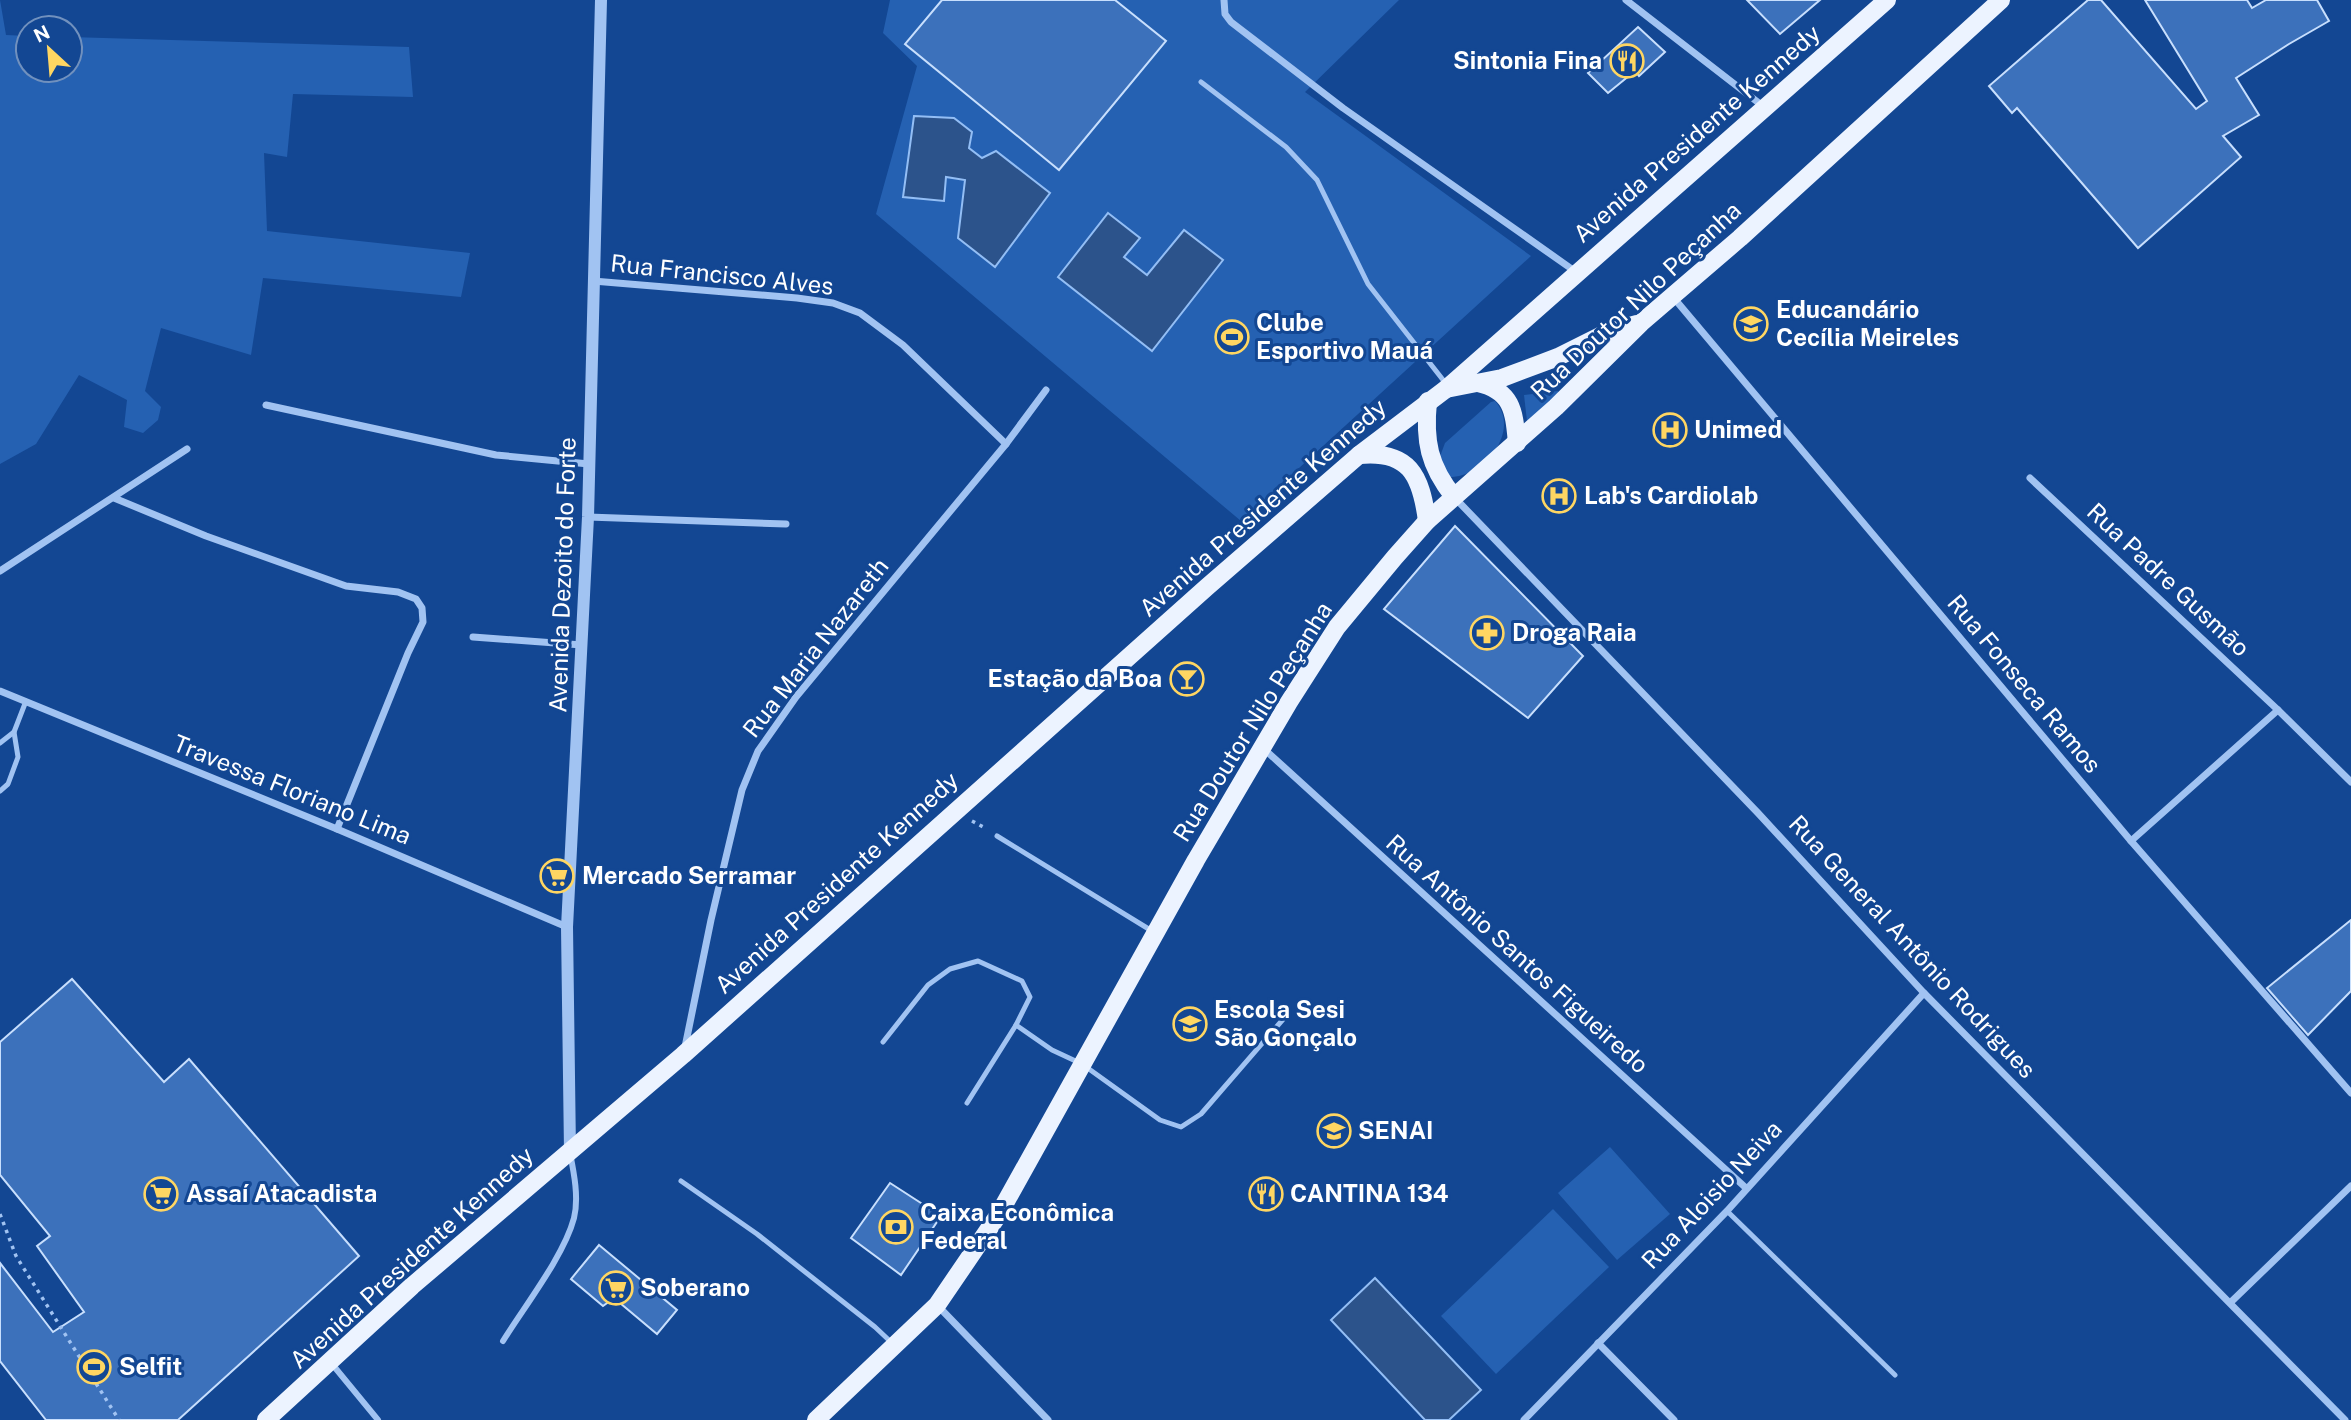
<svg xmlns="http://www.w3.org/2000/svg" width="2351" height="1420" viewBox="0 0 2351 1420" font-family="'Public Sans',sans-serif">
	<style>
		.green { fill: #2561b2 }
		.water { fill: #2c538b; stroke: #93bef5; stroke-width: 2 }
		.building { fill: #3c71bb; stroke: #c8dffd; stroke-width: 2 }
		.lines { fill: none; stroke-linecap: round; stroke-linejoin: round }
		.path { stroke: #a1c3f2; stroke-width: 3.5; stroke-dasharray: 3.5 5; stroke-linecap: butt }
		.service { stroke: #a1c3f2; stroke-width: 5 }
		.pedestrian { stroke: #a1c3f2; stroke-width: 6 }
		.minor { stroke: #a1c3f2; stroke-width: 7 }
		.tertiary { stroke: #a1c3f2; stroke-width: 12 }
		.primary { stroke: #ecf3ff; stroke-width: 18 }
		.labels { text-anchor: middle; stroke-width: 6; stroke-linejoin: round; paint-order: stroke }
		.poi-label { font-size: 24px; font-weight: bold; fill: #fff; stroke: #134793; text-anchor: start }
		.street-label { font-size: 24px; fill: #fff; stroke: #134793 }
	</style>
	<rect width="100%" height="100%" fill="#134793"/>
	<!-- green -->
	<g class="green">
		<path d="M0 0 6 35 28 36V70H70V37L409 47 413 97 293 94 287 157 264 153 267 231 470 253 461 297 263 278 251 355 161 328 145 391 161 407 158 420 143 433 124 427 127 400 79 375 36 444 0 464Z"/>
		<path d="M890 0H1399L1305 92 1531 256 1241 521 876 214 917 66 883 33Z"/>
		<path d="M1558 391V394L1527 421 1524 395Z"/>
		<path d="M1495 401C1522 431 1483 479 1447 477L1439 459 1445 443 1491 402Z"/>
		<path d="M1610 1147 1670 1214 1617 1260 1558 1193Z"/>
		<path d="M1553 1209 1609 1267 1496 1374 1441 1316Z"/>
	</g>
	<!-- water -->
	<g class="water">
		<path d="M914 116 954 118 972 132 969 148 982 158 996 151 1050 193 995 267 958 238 965 180 946 177 944 201 903 197Z"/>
		<path d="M1108 213 1140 238 1124 257 1147 275 1184 230 1223 260 1152 351 1058 277Z"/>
		<path d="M1375 1278 1481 1390 1449 1420H1425L1331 1320Z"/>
	</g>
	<!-- building -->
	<g class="building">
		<path d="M942 0H1115L1166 41 1059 170 905 44Z"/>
		<path d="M1747 0H1820L1780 34Z"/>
		<path d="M2088 0H2101L2196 109 2207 101 2145 0H2247L2252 8 2266 0H2317L2329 21 2289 44 2236 78 2259 115 2223 136 2241 157 2138 248 2017 108 2012 113 1989 86Z"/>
		<path d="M1638 27 1665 52 1639 76 1635 71 1608 93 1588 73Z"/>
		<path d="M1455 526 1583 656 1528 718 1384 609Z"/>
		<path d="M2351 920V991L2308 1035 2267 988Z"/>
		<path d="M72 979 164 1082 189 1059 359 1256 178 1420H46L0 1361V1263L53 1332 84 1312 37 1246 50 1236 0 1175V1042Z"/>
		<path d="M890 1183 941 1216 901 1275 851 1238Z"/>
		<path d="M599 1245 677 1310 657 1334 614 1298 603 1306 571 1279Z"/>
	</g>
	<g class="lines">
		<!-- path -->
		<g class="path">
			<path d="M972 821 987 829"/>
			<path d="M0 1214 16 1256 119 1420"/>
		</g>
		<!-- service -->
		<g class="service">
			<path d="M1201 82 1286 147 1317 180 1368 284 1447 385"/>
			<path d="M0 743 14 732"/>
			<path d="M0 791 8 784 18 757 14 732 26 701"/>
			<path d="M997 836 1152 931"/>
			<path d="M1016 1025 1052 1050 1082 1064 1160 1120 1181 1127 1201 1114 1285 1017"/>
			<path d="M883 1042 928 985 950 969 978 961 1022 981 1030 997 1016 1025 967 1103"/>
			<path d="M681 1181 757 1234 875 1327 892 1343"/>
			<path d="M1727 1211 1895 1375"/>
		</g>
		<!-- pedestrian -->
		<g class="pedestrian">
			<path d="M503 1341C524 1307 564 1256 574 1218 579 1198 574 1173 570 1153"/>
			<path d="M332 1364 378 1420"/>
		</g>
		<!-- minor -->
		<g class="minor">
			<path d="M1224 0 1225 14 1231 22 1343 108 1576 272"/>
			<path d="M1626 0 1764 107"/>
			<path d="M593 281 797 298 833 303 860 313 903 345 1006 444"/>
			<path d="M1673 297 2131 841 2351 1093"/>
			<path d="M266 405 496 455 589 464"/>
			<path d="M2030 478 2278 710 2351 782"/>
			<path d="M1454 497 1758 813 1924 993 2345 1420"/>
			<path d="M114 498 206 536 346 586 398 592 416 599 422 608 423 622 408 653 337 829"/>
			<path d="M588 517 786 524"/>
			<path d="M0 571 187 449"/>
			<path d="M473 637 582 645"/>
			<path d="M0 691 337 829 567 927"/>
			<path d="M1263 748 1746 1188"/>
			<path d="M2131 841 2278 710"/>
			<path d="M685 1047 711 920 742 790 758 751 796 697 1006 444 1046 390"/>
			<path d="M2231 1302 2351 1186"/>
			<path d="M938 1306 1048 1420"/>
			<path d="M1598 1343 1674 1420"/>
			<path d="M1524 1420 1727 1211 1924 993"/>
		</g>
		<!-- tertiary -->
		<path class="tertiary" d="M570 1151 567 927 588 517 601 0"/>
		<!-- primary -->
		<g class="primary">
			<path d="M1478 383C1513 391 1514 412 1517 443"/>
			<path d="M1446 389 1502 378 1558 357 1608 332 1637 324"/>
			<path d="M1428 401C1424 441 1429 466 1454 497"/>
			<path d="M1359 455C1409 450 1421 475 1427 521"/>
			<path d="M266 1420 412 1286 683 1055 1207 587 1359 455 1446 389 1887 0"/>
			<path d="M816 1420 937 1305 999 1214 1196 860 1289 702 1337 627 1395 557 1427 521 1556 407 1641 323 1740 238 2001 0"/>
		</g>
	</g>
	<!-- icons -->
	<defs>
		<symbol id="restaurant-ring" viewBox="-11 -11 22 22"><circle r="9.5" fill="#134793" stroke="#ffd662" stroke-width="1.5"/><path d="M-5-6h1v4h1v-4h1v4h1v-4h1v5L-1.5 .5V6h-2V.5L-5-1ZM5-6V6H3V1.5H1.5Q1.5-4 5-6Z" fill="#ffd662"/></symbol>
		<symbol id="university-ring" viewBox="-11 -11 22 22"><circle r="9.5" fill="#134793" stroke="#ffd662" stroke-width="1.5"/><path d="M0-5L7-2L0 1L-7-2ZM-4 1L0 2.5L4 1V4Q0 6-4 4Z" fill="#ffd662"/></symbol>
		<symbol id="stadium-ring" viewBox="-11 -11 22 22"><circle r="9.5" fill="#134793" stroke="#ffd662" stroke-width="1.5"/><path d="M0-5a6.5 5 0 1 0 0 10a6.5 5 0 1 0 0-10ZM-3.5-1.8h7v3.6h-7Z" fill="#ffd662"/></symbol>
		<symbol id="hospital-ring" viewBox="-11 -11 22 22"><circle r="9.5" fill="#134793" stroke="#ffd662" stroke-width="1.5"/><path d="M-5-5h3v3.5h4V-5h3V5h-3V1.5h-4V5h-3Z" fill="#ffd662"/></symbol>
		<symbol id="pharmacy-ring" viewBox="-11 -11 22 22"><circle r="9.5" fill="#134793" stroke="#ffd662" stroke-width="1.5"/><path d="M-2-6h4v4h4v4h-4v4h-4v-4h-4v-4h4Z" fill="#ffd662"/></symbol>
		<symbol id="bar-ring" viewBox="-11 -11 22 22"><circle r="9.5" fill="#134793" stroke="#ffd662" stroke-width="1.5"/><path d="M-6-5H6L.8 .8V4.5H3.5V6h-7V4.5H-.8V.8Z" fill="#ffd662"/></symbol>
		<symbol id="supermarket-ring" viewBox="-11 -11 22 22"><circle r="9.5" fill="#134793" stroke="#ffd662" stroke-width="1.5"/><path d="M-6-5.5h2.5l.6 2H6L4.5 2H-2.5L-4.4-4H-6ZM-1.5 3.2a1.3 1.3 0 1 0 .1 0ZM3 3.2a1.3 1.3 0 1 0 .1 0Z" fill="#ffd662"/></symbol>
		<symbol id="school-ring" viewBox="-11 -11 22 22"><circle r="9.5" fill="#134793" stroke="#ffd662" stroke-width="1.5"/><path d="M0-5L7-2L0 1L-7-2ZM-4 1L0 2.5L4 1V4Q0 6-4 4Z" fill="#ffd662"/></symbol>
		<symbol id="bank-ring" viewBox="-11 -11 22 22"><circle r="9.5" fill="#134793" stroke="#ffd662" stroke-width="1.5"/><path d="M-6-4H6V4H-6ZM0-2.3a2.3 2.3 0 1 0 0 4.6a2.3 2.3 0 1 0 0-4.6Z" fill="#ffd662"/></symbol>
	</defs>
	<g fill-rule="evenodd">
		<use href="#restaurant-ring" x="1608" y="42" width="38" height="38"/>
		<use href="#university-ring" x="1732" y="305" width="38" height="38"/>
		<use href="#stadium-ring" x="1213" y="318" width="38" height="38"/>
		<use href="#hospital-ring" x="1651" y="411" width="38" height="38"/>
		<use href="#hospital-ring" x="1540" y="477" width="38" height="38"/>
		<use href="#pharmacy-ring" x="1468" y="614" width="38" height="38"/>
		<use href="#bar-ring" x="1168" y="660" width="38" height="38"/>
		<use href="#supermarket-ring" x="538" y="857" width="38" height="38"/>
		<use href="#school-ring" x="1171" y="1005" width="38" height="38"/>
		<use href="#university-ring" x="1315" y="1112" width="38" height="38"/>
		<use href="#supermarket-ring" x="142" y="1175" width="38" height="38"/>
		<use href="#restaurant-ring" x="1247" y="1175" width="38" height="38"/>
		<use href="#bank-ring" x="877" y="1208" width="38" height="38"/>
		<use href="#supermarket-ring" x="597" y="1269" width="38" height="38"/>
		<use href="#stadium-ring" x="75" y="1348" width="38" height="38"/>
	</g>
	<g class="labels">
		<!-- poi labels -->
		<g class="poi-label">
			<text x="1602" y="69" text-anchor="end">Sintonia Fina</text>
			<text x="1776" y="318">Educandário<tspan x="1776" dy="28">Cecília Meireles</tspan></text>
			<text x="1256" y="331">Clube<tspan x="1256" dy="28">Esportivo Mauá</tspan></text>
			<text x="1694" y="438">Unimed</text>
			<text x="1584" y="504">Lab's Cardiolab</text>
			<text x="1512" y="641">Droga Raia</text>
			<text x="1162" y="687" text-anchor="end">Estação da Boa</text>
			<text x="582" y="884">Mercado Serramar</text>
			<text x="1214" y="1018">Escola Sesi<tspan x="1214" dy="28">São Gonçalo</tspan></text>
			<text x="1358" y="1139">SENAI</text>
			<text x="186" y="1202">Assaí Atacadista</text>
			<text x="1290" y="1202">CANTINA 134</text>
			<text x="920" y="1221">Caixa Econômica<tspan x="920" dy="28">Federal</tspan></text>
			<text x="640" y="1296">Soberano</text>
			<text x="119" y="1375">Selfit</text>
		</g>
		<!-- street labels -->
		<g class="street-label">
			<text transform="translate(1697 134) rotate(-41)" y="8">Avenida Presidente Kennedy</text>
			<text transform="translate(722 275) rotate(6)" y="8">Rua Francisco Alves</text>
			<text transform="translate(1636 301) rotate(-43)" y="8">Rua Doutor Nilo Peçanha</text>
			<text transform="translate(1263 508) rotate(-41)" y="8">Avenida Presidente Kennedy</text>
			<text transform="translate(563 575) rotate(-88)" y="8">Avenida Dezoito do Forte</text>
			<text transform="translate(2168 580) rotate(43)" y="8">Rua Padre Gusmão</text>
			<text transform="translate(816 648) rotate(-52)" y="8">Rua Maria Nazareth</text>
			<text transform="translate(2024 684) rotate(50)" y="8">Rua Fonseca Ramos</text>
			<text transform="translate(1253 722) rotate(-58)" y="8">Rua Doutor Nilo Peçanha</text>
			<text transform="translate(292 790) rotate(22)" y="8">Travessa Floriano Lima</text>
			<text transform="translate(837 883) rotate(-42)" y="8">Avenida Presidente Kennedy</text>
			<text transform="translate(1912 947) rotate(47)" y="8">Rua General Antônio Rodrigues</text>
			<text transform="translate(1517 954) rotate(42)" y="8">Rua Antônio Santos Figueiredo</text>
			<text transform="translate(1712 1195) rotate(-47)" y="8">Rua Aloisio Neiva</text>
			<text transform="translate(412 1258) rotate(-42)" y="8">Avenida Presidente Kennedy</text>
		</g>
	</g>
	<!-- north arrow -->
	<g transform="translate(49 49) rotate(334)"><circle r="33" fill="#134793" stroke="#7191be" stroke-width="2"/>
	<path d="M0-5L12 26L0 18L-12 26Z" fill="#ffd662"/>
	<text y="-10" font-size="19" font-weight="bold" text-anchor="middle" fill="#ffffff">N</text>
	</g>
</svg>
